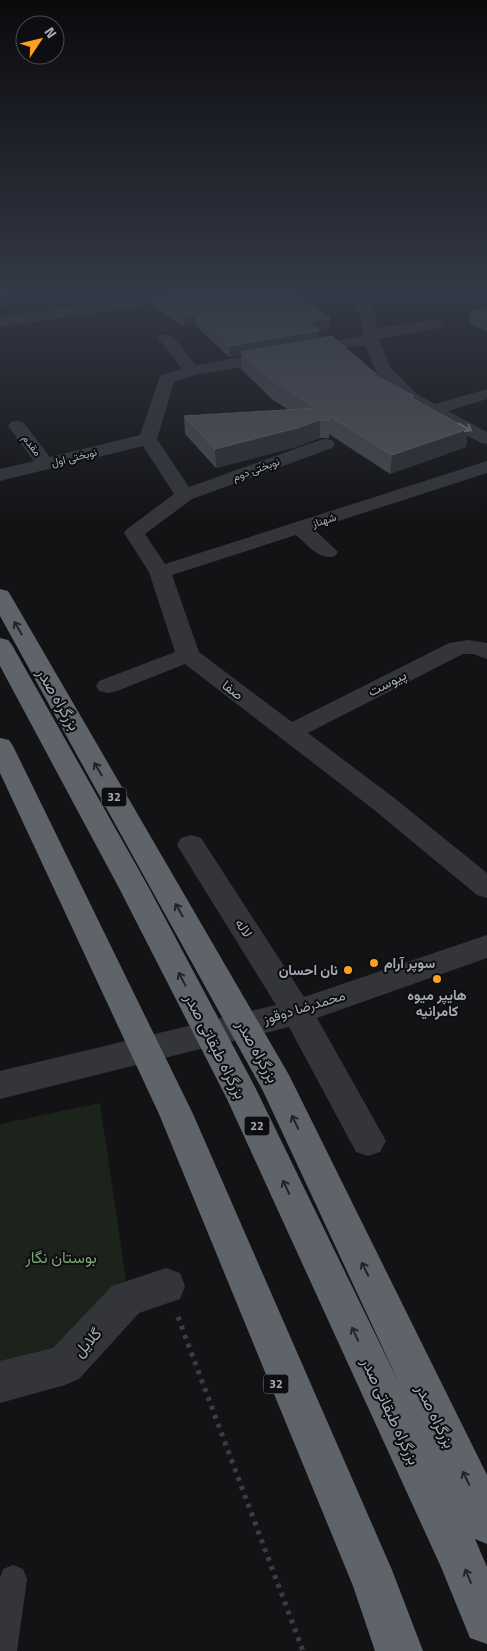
<svg xmlns="http://www.w3.org/2000/svg" width="487" height="1651" viewBox="0 0 487 1651" font-family="'Titillium Web',Vazirmatn,sans-serif">
	<style>
		.green { fill: #1b231b }
		.lines { fill: none; stroke-linecap: round; stroke-linejoin: round }
		.path { stroke: #3a3d41; stroke-width: 5; stroke-dasharray: 4 5.5; stroke-linecap: butt }
		.lane { fill: #34353a; fill-rule: evenodd }
		.street { fill: #34353a; fill-rule: evenodd }
		.highway { fill: #5f646b; fill-rule: evenodd }
		.wall { fill: #46484d }
		.shaded-wall { fill: #2d2f32 }
		.building { fill: #505358; stroke: #5d6167 }
		.oneway { stroke: #72767e }
		.oneway2 { stroke: #222427 }
		.poi-dot { fill: #fd9f23; stroke: #0e0e10; stroke-width: 2 }
		.labels { text-anchor: middle; stroke-width: 4; stroke-linejoin: round; paint-order: stroke }
		.far-street-label { font-size: 11px; fill: #a4abb6; stroke: #0e0e10 }
		.shield { fill: #0e0e10; stroke: #777c84; stroke-width: 1 }
		.shield-label { font-size: 12px; font-weight: bold; fill: #a4abb6 }
		.street-label { font-size: 14px; fill: #a4abb6; stroke: #0e0e10 }
		.poi-label { font-size: 14px; font-weight: bold; fill: #a4abb6; stroke: #0e0e10; text-anchor: start }
		.near-street-label { font-size: 16px; fill: #a4abb6; stroke: #0e0e10 }
		.near-park-label { font-size: 16px; fill: #7ba379; stroke: #0e0e10 }
	</style>
	<rect width="100%" height="100%" fill="#131315"/>
	<!-- green -->
	<path class="green" d="M100 1103 126 1280 61 1352 0 1366V1124Z"/>
	<g class="lines">
		<!-- path -->
		<path class="path" d="M178 1317 303 1651"/>
		<!-- lane -->
		<path class="lane" d="M13 1565 23 1569 27 1579 17 1651H0V1578L3 1569Z"/>
		<!-- street -->
		<g class="street">
			<path d="M198 289H234L232 292 227 293 0 327V317Z"/>
			<path d="M347 289 363 290 376 315 377 328 435 320 440 322 443 325 440 328 379 339 390 367 417 394 435 404 487 389V399L448 411 487 432V444L481 443 405 402 376 372 365 345 195 375 174 382 157 439 189 487 320 440 326 439 332 440 335 444 332 448 192 499 145 534 165 564 487 461V473L314 529 338 552 335 556C319 561 308 545 296 535L172 575 199 652 292 722 449 643 469 640 487 643V659L473 654H463L308 733 393 797 487 873V898L477 895 373 809 185 664 117 691 108 693 99 691 96 686 99 681 175 652 149 572 124 533 127 529 174 494 143 446 0 481V469L34 461 8 426 11 422 17 421 23 422 50 457 140 435 159 379 161 375 182 369 158 338 160 335H172L196 365 363 336 360 315Z"/>
			<path d="M191 835 201 838 304 997 487 935V958L317 1018 386 1141 380 1152 368 1156 356 1152 289 1027 0 1099V1071L276 1005 177 845 181 838Z"/>
			<path d="M166 1268 180 1273 185 1286 180 1299 139 1313 79 1379 65 1385 0 1403V1361L53 1348 112 1286Z"/>
		</g>
		<!-- highway -->
		<g class="highway">
			<path d="M0 589 8 591 11 596 289 1075 487 1475V1544L475 1539 487 1567V1644L470 1638 441 1567 227 1099 119 888 0 666V638L8 640 12 645 149 888 255 1087 400 1385 263 1091 0 616Z"/>
			<path d="M0 738 9 740 13 746 193 1114 392 1570 423 1651H375L353 1586 159 1114 0 773Z"/>
		</g>
	</g>
	<!-- wall -->
	<g class="wall">
		<path d="M0 289H81L80 293 19 295 20 304Z"/>
		<path d="M130 289H185L139 295Z"/>
		<path d="M153 295 329 329 319 331 318 339 382 379 414 396V399L468 429 466 447 390 474 329 434V438H320L296 447 216 468 185 434 184 416 289 410 273 400 241 369V355L229 357 195 325 183 327 154 306Z"/>
		<path d="M487 308V332L469 323 470 312Z"/>
	</g>
	<!-- shaded-wall -->
	<g class="shaded-wall">
		<path d="M139 289H185L139 295Z"/>
		<path d="M18 294 20 304 0 307V296Z"/>
		<path d="M195 314V325L183 327V316Z"/>
		<path d="M330 318 329 329 319 331 318 342 241 352V355L229 357V346L309 322Z"/>
		<path d="M320 420V438L296 447 216 468 215 449Z"/>
		<path d="M468 429 466 447 390 474 392 455Z"/>
	</g>
	<!-- building -->
	<g class="building">
		<path d="M0 289H16L18 294 0 296Z"/>
		<path d="M195 289H290L330 318 309 322 319 331 229 346 195 314 183 316 153 295Z"/>
		<path d="M487 308V320L470 312Z"/>
		<path d="M332 336 382 379 414 396 410 397 468 429 392 455 329 416 330 420H320L297 428 215 449 184 416 317 408 274 382 241 352Z"/>
	</g>
	<!-- one-way arrows -->
	<defs><path id="oneway-shaft" d="M-6 0H5M1.5-3L5.5 0L1.5 3" fill="none" stroke-width="1.6" stroke-linecap="round" stroke-linejoin="round" transform="scale(1.25)"/></defs>
	<use class="oneway" href="#oneway-shaft" transform="translate(465 427) rotate(28)"/>
	<g class="oneway2">
		<use href="#oneway-shaft" transform="translate(18 628) rotate(-120)"/>
		<use href="#oneway-shaft" transform="translate(98 769) rotate(-120)"/>
		<use href="#oneway-shaft" transform="translate(179 910) rotate(-120)"/>
		<use href="#oneway-shaft" transform="translate(182 979) rotate(-118)"/>
		<use href="#oneway-shaft" transform="translate(295 1122) rotate(-116)"/>
		<use href="#oneway-shaft" transform="translate(286 1187) rotate(-115)"/>
		<use href="#oneway-shaft" transform="translate(365 1269) rotate(-116)"/>
		<use href="#oneway-shaft" transform="translate(355 1334) rotate(-115)"/>
		<use href="#oneway-shaft" transform="translate(466 1478) rotate(-116)"/>
		<use href="#oneway-shaft" transform="translate(468 1576) rotate(-113)"/>
	</g>
	<!-- sky -->
	<linearGradient id="sky" x2="0" y2="1"><stop stop-color="#0a0a0c"/><stop offset="0.56" stop-color="#333946"/><stop offset="1" stop-color="#333946" stop-opacity="0"/></linearGradient>
	<rect width="487" height="520" fill="url(#sky)"/>
	<!-- markers -->
	<g class="poi-dot">
		<circle cx="374" cy="963" r="5"/>
		<circle cx="348" cy="970" r="5"/>
		<circle cx="437" cy="979" r="5"/>
	</g>
	<g class="labels">
		<!-- far-street labels -->
		<g class="far-street-label">
			<text transform="translate(32 445) rotate(53)" y="4">مقدم</text>
			<text transform="translate(74 457) rotate(-14)" y="4">نوبختی اول</text>
			<text transform="translate(256 469) rotate(-20)" y="4">نوبختی دوم</text>
			<text transform="translate(324 520) rotate(-18)" y="4">شهناز</text>
		</g>
		<!-- shield labels -->
		<g class="shield">
			<rect x="101.5" y="787.5" width="25" height="19" rx="4"/>
			<rect x="244.5" y="1116.5" width="25" height="19" rx="4"/>
			<rect x="263.5" y="1374.5" width="25" height="19" rx="4"/>
		</g>
		<g class="shield-label">
			<text x="114" y="801">32</text>
			<text x="257" y="1130">22</text>
			<text x="276" y="1388">32</text>
		</g>
		<!-- street labels -->
		<g class="street-label">
			<text transform="translate(387 683) rotate(-27)" y="5">پیوست</text>
			<text transform="translate(233 690) rotate(38)" y="5">صفا</text>
			<text transform="translate(244 928) rotate(57)" y="5">لاله</text>
			<text transform="translate(304 1007) rotate(-17)" y="5">محمدرضا دوقوز</text>
		</g>
		<!-- poi labels -->
		<g class="poi-label">
			<text x="384" y="968">سوپر آرام</text>
			<text x="338" y="975" text-anchor="end">نان احسان</text>
			<text x="437" y="1000" text-anchor="middle">هایپر میوه<tspan x="437" dy="16">کامرانیه</tspan></text>
		</g>
		<!-- near-street labels -->
		<g class="near-street-label">
			<text transform="translate(59 699) rotate(60)" y="6">بزرگراه صدر</text>
			<text transform="translate(216 1046) rotate(63)" y="6">بزرگراه طبقاتی صدر</text>
			<text transform="translate(258 1051) rotate(61)" y="6">بزرگراه صدر</text>
			<text transform="translate(87 1342) rotate(-47)" y="6">گلایل</text>
			<text transform="translate(391 1411) rotate(65)" y="6">بزرگراه طبقاتی صدر</text>
			<text transform="translate(436 1416) rotate(64)" y="6">بزرگراه صدر</text>
		</g>
		<!-- near-park labels -->
		<g class="near-park-label">
			<text x="61" y="1263">بوستان نگار</text>
		</g>
	</g>
	<!-- north arrow -->
	<g transform="translate(40 40) rotate(55)"><circle r="24" fill="#0e0e10" stroke="#4a4d52"/>
	<path d="M0-4L9 19L0 12L-9 19Z" fill="#fd9f23"/>
	<text y="-8" font-size="14" font-weight="bold" text-anchor="middle" fill="#a4abb6">N</text>
	</g>
</svg>
